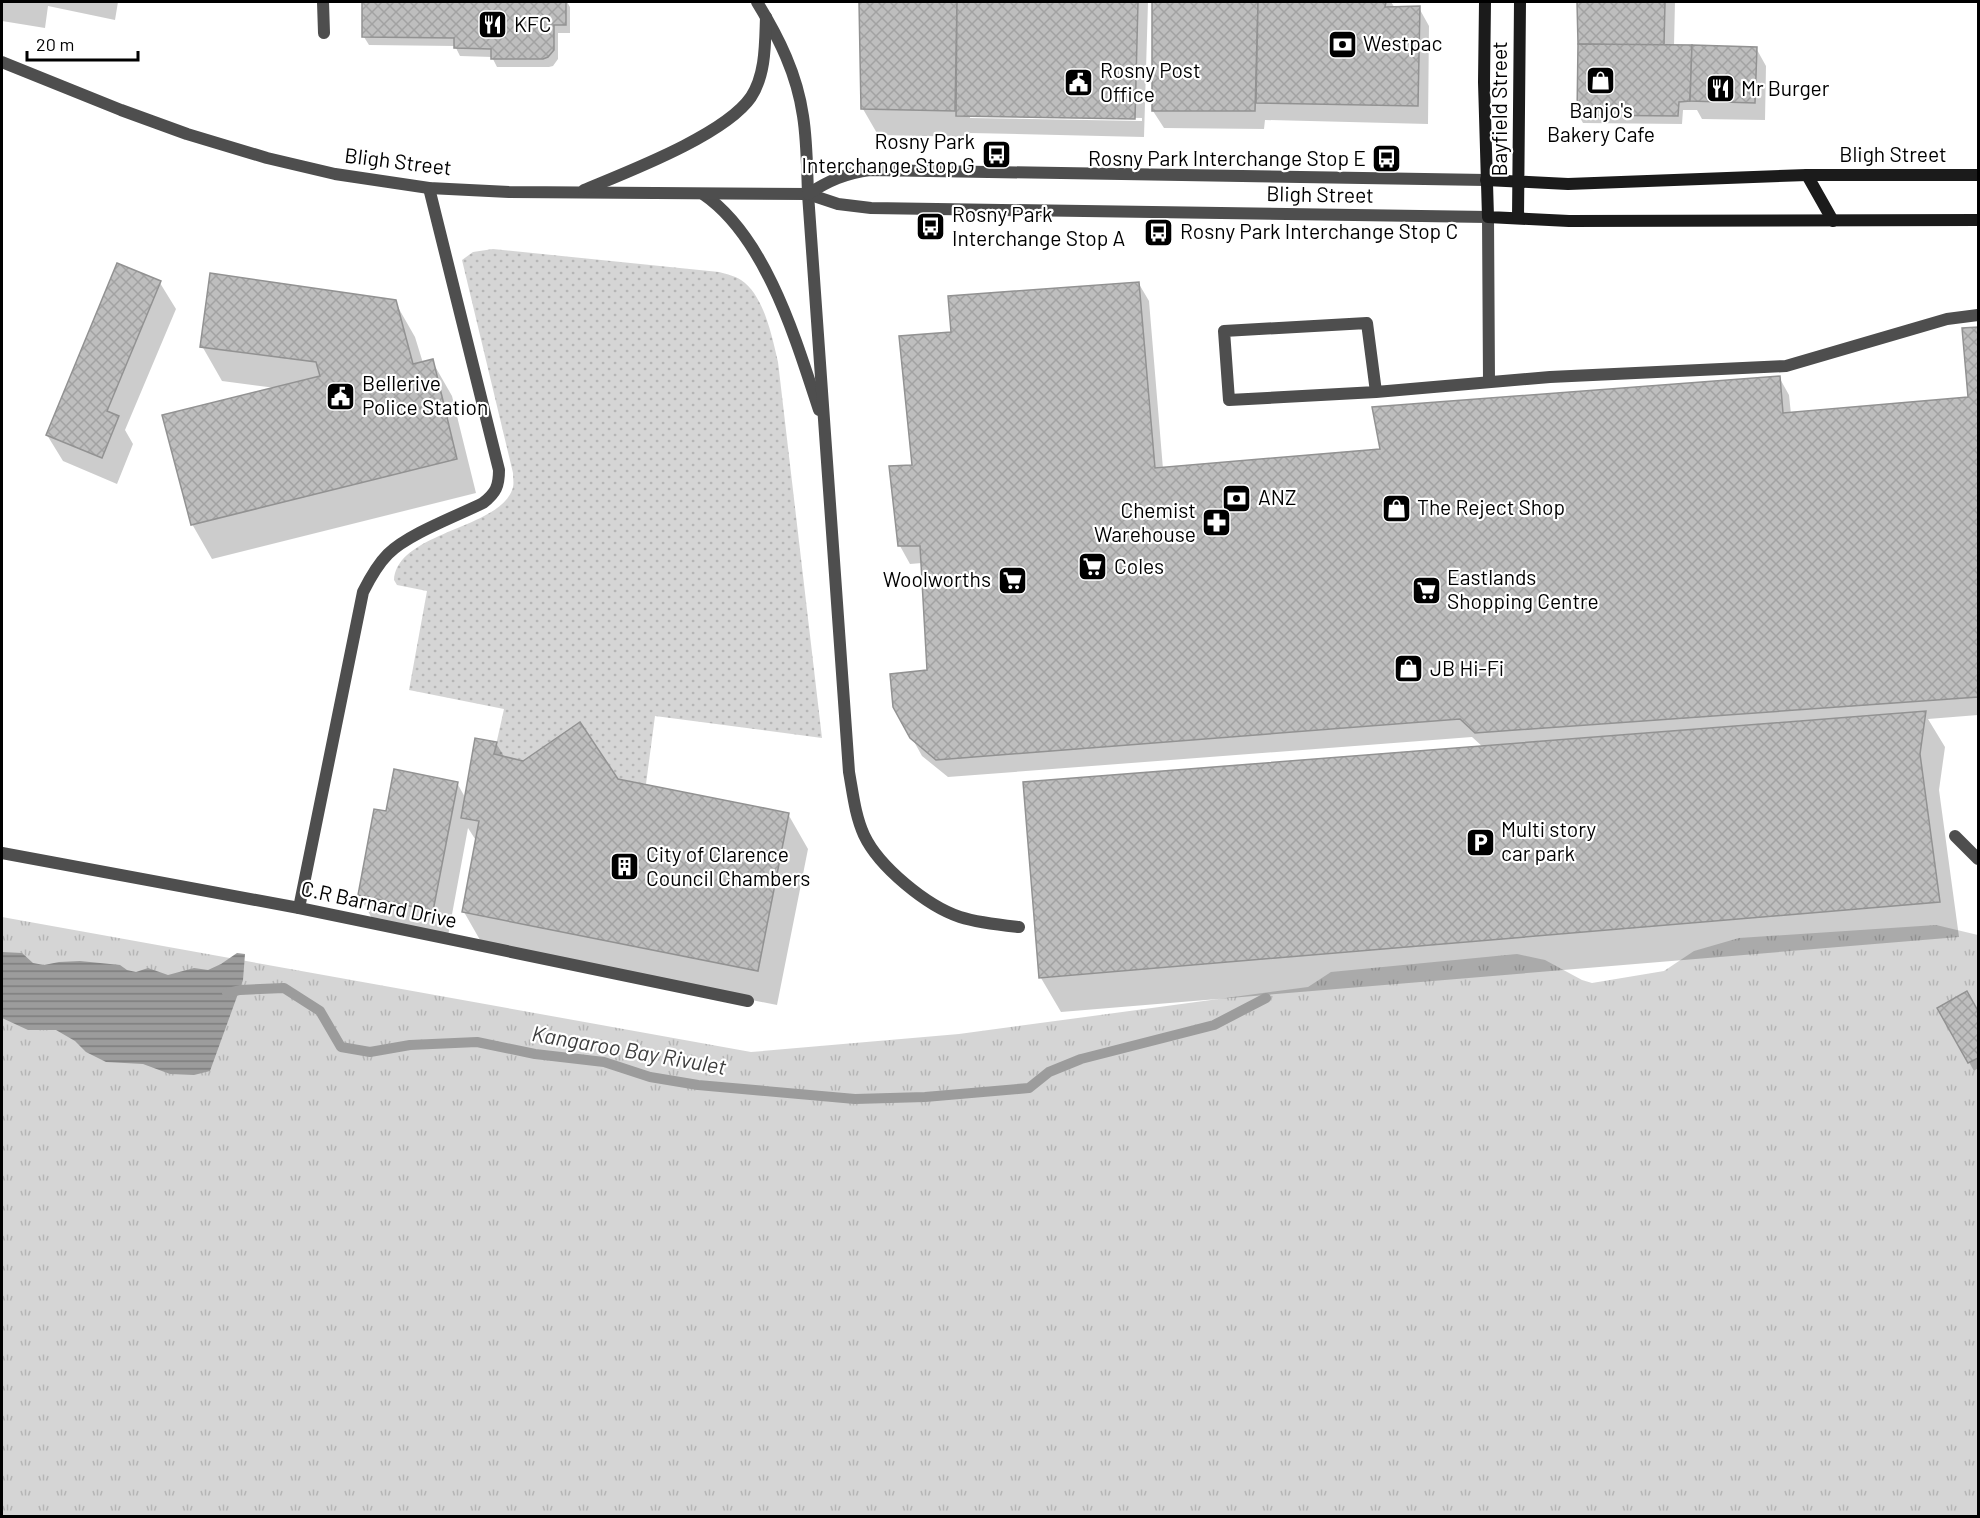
<svg xmlns="http://www.w3.org/2000/svg" width="1980" height="1518" viewBox="0 0 1980 1518" font-family="Barlow,sans-serif">
	<style>
		.grass { fill: url(#grass-tufts) }
		.park { fill: url(#park-dots) }
		.water { fill: url(#water-rules) }
		.shadow { fill: #0003; fill-rule: evenodd }
		.lines { fill: none; stroke-linecap: round; stroke-linejoin: round }
		.stream { stroke: #9c9c9c; stroke-width: 10 }
		.building { fill: url(#building-cross-hatch); stroke: #929292; stroke-width: 1.5 }
		.lane { stroke: #4e4e4e; stroke-width: 12 }
		.street { stroke: #4e4e4e; stroke-width: 12 }
		.secondary { stroke: #1b1b1b; stroke-width: 12 }
		.labels { text-anchor: middle; stroke-width: 4.5; stroke-linejoin: round; paint-order: stroke }
		.poi-label { font-size: 21px; fill: #000; stroke: #fff; text-anchor: start }
		.street-label { font-size: 21px; fill: #000; stroke: #fff }
		.water-label { font-size: 22px; font-style: italic; fill: #3d3d3d; stroke: #fff }
	</style>
	<defs>
		<pattern id="grass-tufts" width="24" height="20" patternUnits="userSpaceOnUse" patternTransform="scale(1.5)"><rect width="24" height="20" fill="#d5d5d5"/><path d="M3 7l-1-3M5 7V3M7 7l1-3M15 17l-1-3M17 17v-4M19 17l1-3" fill="none" stroke="#b5b5b5"/></pattern>
		<pattern id="park-dots" width="8" height="8" patternUnits="userSpaceOnUse" patternTransform="scale(1.5)"><rect width="8" height="8" fill="#d5d5d5"/><path d="M2 2h.1M6 6h.1" fill="none" stroke="#b5b5b5" stroke-width="1.8" stroke-linecap="round"/></pattern>
		<pattern id="water-rules" width="6" height="5" patternUnits="userSpaceOnUse" patternTransform="scale(1.5)"><rect width="6" height="5" fill="#9c9c9c"/><path d="M0 2.5h6" fill="none" stroke="#7d7d7d"/></pattern>
		<pattern id="building-cross-hatch" width="8" height="8" patternUnits="userSpaceOnUse" patternTransform="scale(1.5)"><rect width="8" height="8" fill="#bebebe"/><path d="M0 0l8 8M0 8l8-8" fill="none" stroke="#a2a2a2"/></pattern>
	</defs>
	<rect width="100%" height="100%" fill="#fff"/>
	<!-- grass -->
	<path class="grass" d="M2 917 751 1052 959 1034 1308 987 1331 972 1517 954 1545 960 1582 980 1592 983 1664 971 1694 951 1739 938 1936 925 1978 935V1516H2Z"/>
	<!-- park -->
	<path class="park" d="M493 249 719 272C726 274 735 276 741 280 764 295 772 337 778 362L822 738 655 716 646 784 618 779 580 722 523 761 494 754 504 709 409 690 427 591 397 585 394 580C397 531 503 529 513 487 514 483 513 478 513 473L462 260 473 252Z"/>
	<!-- water -->
	<path class="water" d="M2 952 22 953 33 963 44 965 59 962 80 961 120 965 127 970 136 972 148 968 168 975 194 968 208 970 221 964 237 953 245 954 243 980 210 1071 194 1075 170 1074 143 1064 106 1062 86 1052 75 1041 56 1030H28L2 1018Z"/>
	<!-- shadow -->
	<g class="shadow">
		<path d="M2 2H118L115 20 48 6 45 28 2 21Z"/>
		<path d="M364 2H567L570 7V33H558V59L553 66 549 67H497L492 57 460 56 455 46 369 45 364 37Z"/>
		<path d="M861 2H1002V3L1148 2 1144 137 970 133V137L878 135 863 109ZM970 115 1142 118V121L970 118Z"/>
		<path d="M1154 2H1391L1395 8H1419L1429 26 1428 124 1265 120 1264 129 1164 128 1153 111Z"/>
		<path d="M1579 2H1675L1674 46 1756 48 1766 66 1765 120 1702 119 1697 110H1683L1682 124 1583 123 1578 114Z"/>
		<path d="M160 283 176 309 125 430 133 444 117 484 63 461 47 435Z"/>
		<path d="M1139 284 1149 301 1163 469 1382 450 1779 377 1789 395 1791 414 1969 398 1963 330 1978 329V715L1928 719 1945 747 1939 790 1959 937 1061 1012 1041 978 1483 747 1472 737 948 777 922 756 895 707 929 672 922 563 910 564 900 546 914 467 953 333Z"/>
		<path d="M395 302 415 337 423 363 432 361 452 396 476 493 212 559 192 524 276 388 222 381 202 346Z"/>
		<path d="M496 743 505 758 788 814 808 849 777 1005 484 947 464 912 477 842 468 828 448 936 374 922 359 895 387 813 457 783 466 799Z"/>
		<path d="M1967 993 1978 1013V1068L1974 1071 1939 1008Z"/>
	</g>
	<g class="lines">
		<!-- stream -->
		<path class="stream" d="M227 993 240 990 284 988 320 1011 341 1047 370 1052 410 1045 477 1042 535 1054 604 1062 650 1077 698 1085 855 1099 925 1097 1029 1088 1049 1072 1081 1059 1214 1025 1266 998"/>
	</g>
	<!-- building -->
	<g class="building">
		<path d="M362 2H566V25H554V50L548 57 543 59H491V49L454 48V38L362 37Z"/>
		<path d="M859 2H957L955 111 861 109Z"/>
		<path d="M957 2H1138L1135 119 956 116Z"/>
		<path d="M1152 2H1258L1255 111H1152Z"/>
		<path d="M1258 2H1386L1385 7 1420 6 1418 106 1256 103Z"/>
		<path d="M1577 2H1665L1664 46 1578 44Z"/>
		<path d="M1578 44 1692 45 1690 101 1679 102 1678 116 1577 115Z"/>
		<path d="M1692 45 1757 47 1755 103 1690 101Z"/>
		<path d="M117 263 161 281 107 411 119 416 102 458 46 435Z"/>
		<path d="M210 273 396 300 413 364 433 359 457 459 191 525 162 415 320 376 316 362 200 347Z"/>
		<path d="M1139 282 1155 468 1380 449 1372 407 1780 376 1783 413 1968 397 1962 328 1978 327V697L1475 733 1460 719 936 760 910 738 893 707 890 674 927 670 920 546H898L889 466 912 465 899 336 951 332 948 296Z"/>
		<path d="M1926 711 1920 754 1940 902 1039 978 1023 782Z"/>
		<path d="M580 722 618 779 789 813 758 971 462 912 479 821 461 818 475 738 497 742 494 754 523 761Z"/>
		<path d="M394 769 458 782 433 911 358 895 374 809 386 811Z"/>
		<path d="M1967 991 1978 1011V1058L1968 1063 1937 1008Z"/>
	</g>
	<g class="lines">
		<!-- lane -->
		<g class="lane">
			<path d="M323 2 324 33"/>
			<path d="M703 194C766 237 796 340 819 410"/>
			<path d="M808 194 849 772C853 794 855 815 864 835 879 867 927 906 960 917 979 923 1000 925 1019 927"/>
			<path d="M1488 217 1489 381"/>
			<path d="M1376 392 1367 323 1224 331 1229 400 1376 392 1550 377 1786 366 1947 319 1978 315"/>
			<path d="M1955 836 1978 859"/>
			<path d="M2 853 299 908 748 1001"/>
			<path d="M299 908 363 592C370 578 377 565 388 554 408 534 457 516 483 503 496 493 499 486 499 470L429 188"/>
		</g>
		<!-- street -->
		<g class="street">
			<path d="M757 2C779 38 797 74 803 116 807 141 807 168 808 194"/>
			<path d="M2 62 121 110 187 134 267 158 335 174 429 188 509 192 808 194 838 204 871 208 1488 217"/>
			<path d="M584 190C627 172 725 135 751 97 766 74 765 43 766 17"/>
			<path d="M808 194C828 181 846 173 870 170L1486 180"/>
		</g>
		<!-- secondary -->
		<g class="secondary">
			<path d="M1485 2 1484 82 1488 217 1569 221 1978 220"/>
			<path d="M1807 175 1833 221"/>
			<path d="M1486 180 1568 184 1807 175H1978"/>
			<path d="M1518 217 1520 2"/>
		</g>
	</g>
	<!-- icons -->
	<defs>
		<symbol id="restaurant-square" viewBox="-11 -11 22 22"><rect x="-9" y="-9" width="18" height="18" rx="4" fill="#000" stroke="#fff"/><path d="M-5-6h1v4h1v-4h1v4h1v-4h1v5L-1.5 .5V6h-2V.5L-5-1ZM5-6V6H3V1.5H1.5Q1.5-4 5-6Z" fill="#fff"/></symbol>
		<symbol id="bank-square" viewBox="-11 -11 22 22"><rect x="-9" y="-9" width="18" height="18" rx="4" fill="#000" stroke="#fff"/><path d="M-6-4H6V4H-6ZM0-2.3a2.3 2.3 0 1 0 0 4.6a2.3 2.3 0 1 0 0-4.6Z" fill="#fff"/></symbol>
		<symbol id="shop-square" viewBox="-11 -11 22 22"><rect x="-9" y="-9" width="18" height="18" rx="4" fill="#000" stroke="#fff"/><path d="M-5-2.5h2.3a2.7 3.5 0 0 1 5.4 0H5L5.5 6h-11ZM-1.5-2.5h3a1.5 2.3 0 0 0-3 0Z" fill="#fff"/></symbol>
		<symbol id="civic-square" viewBox="-11 -11 22 22"><rect x="-9" y="-9" width="18" height="18" rx="4" fill="#000" stroke="#fff"/><path d="M-.6-6.5H3V-4.5H.6V-3L4-1V1h2V6H-6V1h2V-1L-.6-3ZM-1.2 2.5V6h2.4V2.5Z" fill="#fff"/></symbol>
		<symbol id="bus-square" viewBox="-11 -11 22 22"><rect x="-9" y="-9" width="18" height="18" rx="4" fill="#000" stroke="#fff"/><path d="M-5-6H5V4H4V6H2V4H-2V6H-4V4H-5ZM-3.5-4V0h7V-4ZM-3.5 1.2v1.5H-2V1.2ZM2 1.2v1.5H3.5V1.2Z" fill="#fff"/></symbol>
		<symbol id="pharmacy-square" viewBox="-11 -11 22 22"><rect x="-9" y="-9" width="18" height="18" rx="4" fill="#000" stroke="#fff"/><path d="M-2-6h4v4h4v4h-4v4h-4v-4h-4v-4h4Z" fill="#fff"/></symbol>
		<symbol id="supermarket-square" viewBox="-11 -11 22 22"><rect x="-9" y="-9" width="18" height="18" rx="4" fill="#000" stroke="#fff"/><path d="M-6-5.5h2.5l.6 2H6L4.5 2H-2.5L-4.4-4H-6ZM-1.5 3.2a1.3 1.3 0 1 0 .1 0ZM3 3.2a1.3 1.3 0 1 0 .1 0Z" fill="#fff"/></symbol>
		<symbol id="parking-square" viewBox="-11 -11 22 22"><rect x="-9" y="-9" width="18" height="18" rx="4" fill="#000" stroke="#fff"/><path d="M-3.5-5.5H1a3.5 3.5 0 0 1 0 7H-1V5.5H-3.5ZM-1-3.4V-.6H.8a1.4 1.4 0 0 0 0-2.8Z" fill="#fff"/></symbol>
		<symbol id="building-square" viewBox="-11 -11 22 22"><rect x="-9" y="-9" width="18" height="18" rx="4" fill="#000" stroke="#fff"/><path d="M-4-6H4V6H1V3H-1V6H-4ZM-2.5-4.3h1.7v1.8h-1.7ZM.8-4.3h1.7v1.8H.8ZM-2.5-1h1.7V.8h-1.7ZM.8-1h1.7V.8H.8Z" fill="#fff"/></symbol>
	</defs>
	<g fill-rule="evenodd">
		<use href="#restaurant-square" x="476" y="8" width="33" height="33"/>
		<use href="#bank-square" x="1326" y="28" width="33" height="33"/>
		<use href="#shop-square" x="1584" y="64" width="33" height="33"/>
		<use href="#civic-square" x="1062" y="66" width="33" height="33"/>
		<use href="#restaurant-square" x="1704" y="72" width="33" height="33"/>
		<use href="#bus-square" x="980" y="138" width="33" height="33"/>
		<use href="#bus-square" x="1370" y="142" width="33" height="33"/>
		<use href="#bus-square" x="914" y="210" width="33" height="33"/>
		<use href="#bus-square" x="1142" y="216" width="33" height="33"/>
		<use href="#civic-square" x="324" y="380" width="33" height="33"/>
		<use href="#bank-square" x="1220" y="482" width="33" height="33"/>
		<use href="#shop-square" x="1380" y="492" width="33" height="33"/>
		<use href="#pharmacy-square" x="1200" y="506" width="33" height="33"/>
		<use href="#supermarket-square" x="1076" y="550" width="33" height="33"/>
		<use href="#supermarket-square" x="996" y="564" width="33" height="33"/>
		<use href="#supermarket-square" x="1410" y="574" width="33" height="33"/>
		<use href="#shop-square" x="1392" y="652" width="33" height="33"/>
		<use href="#parking-square" x="1464" y="826" width="33" height="33"/>
		<use href="#building-square" x="608" y="850" width="33" height="33"/>
	</g>
	<g class="labels">
		<!-- poi labels -->
		<g class="poi-label">
			<text x="514" y="32">KFC</text>
			<text x="1363" y="51">Westpac</text>
			<text x="1100" y="78">Rosny Post<tspan x="1100" dy="24">Office</tspan></text>
			<text x="1741" y="96">Mr Burger</text>
			<text x="1601" y="118" text-anchor="middle">Banjo's<tspan x="1601" dy="24">Bakery Cafe</tspan></text>
			<text x="975" y="149" text-anchor="end">Rosny Park<tspan x="975" dy="24">Interchange Stop G</tspan></text>
			<text x="1366" y="166" text-anchor="end">Rosny Park Interchange Stop E</text>
			<text x="952" y="222">Rosny Park<tspan x="952" dy="24">Interchange Stop A</tspan></text>
			<text x="1180" y="239">Rosny Park Interchange Stop C</text>
			<text x="362" y="391">Bellerive<tspan x="362" dy="24">Police Station</tspan></text>
			<text x="1258" y="505">ANZ</text>
			<text x="1417" y="515">The Reject Shop</text>
			<text x="1196" y="518" text-anchor="end">Chemist<tspan x="1196" dy="24">Warehouse</tspan></text>
			<text x="1114" y="574">Coles</text>
			<text x="1447" y="585">Eastlands<tspan x="1447" dy="24">Shopping Centre</tspan></text>
			<text x="991" y="587" text-anchor="end">Woolworths</text>
			<text x="1430" y="676">JB Hi-Fi</text>
			<text x="1501" y="837">Multi story<tspan x="1501" dy="24">car park</tspan></text>
			<text x="646" y="862">City of Clarence<tspan x="646" dy="24">Council Chambers</tspan></text>
		</g>
		<!-- street labels -->
		<g class="street-label">
			<text transform="translate(1500 109) rotate(-90)" y="7">Bayfield Street</text>
			<text x="1893" y="162">Bligh Street</text>
			<text transform="translate(398 162) rotate(7)" y="7">Bligh Street</text>
			<text transform="translate(1320 195) rotate(1)" y="7">Bligh Street</text>
			<text transform="translate(379 905) rotate(12)" y="7">C.R Barnard Drive</text>
		</g>
		<!-- water labels -->
		<g class="water-label">
			<text transform="translate(629 1050) rotate(10)" y="8">Kangaroo Bay Rivulet</text>
		</g>
	</g>
	<!-- border -->
	<rect width="1980" height="1518" fill="none" stroke="#000000" stroke-width="6"/>
	<!-- scale -->
	<path d="M27 51v9h111v-9" fill="none" stroke="#000000" stroke-width="3"/>
	<text x="36" y="51" font-size="18" fill="#000000" stroke="#ffffff" stroke-width="4.5" paint-order="stroke">20 m</text>
</svg>
